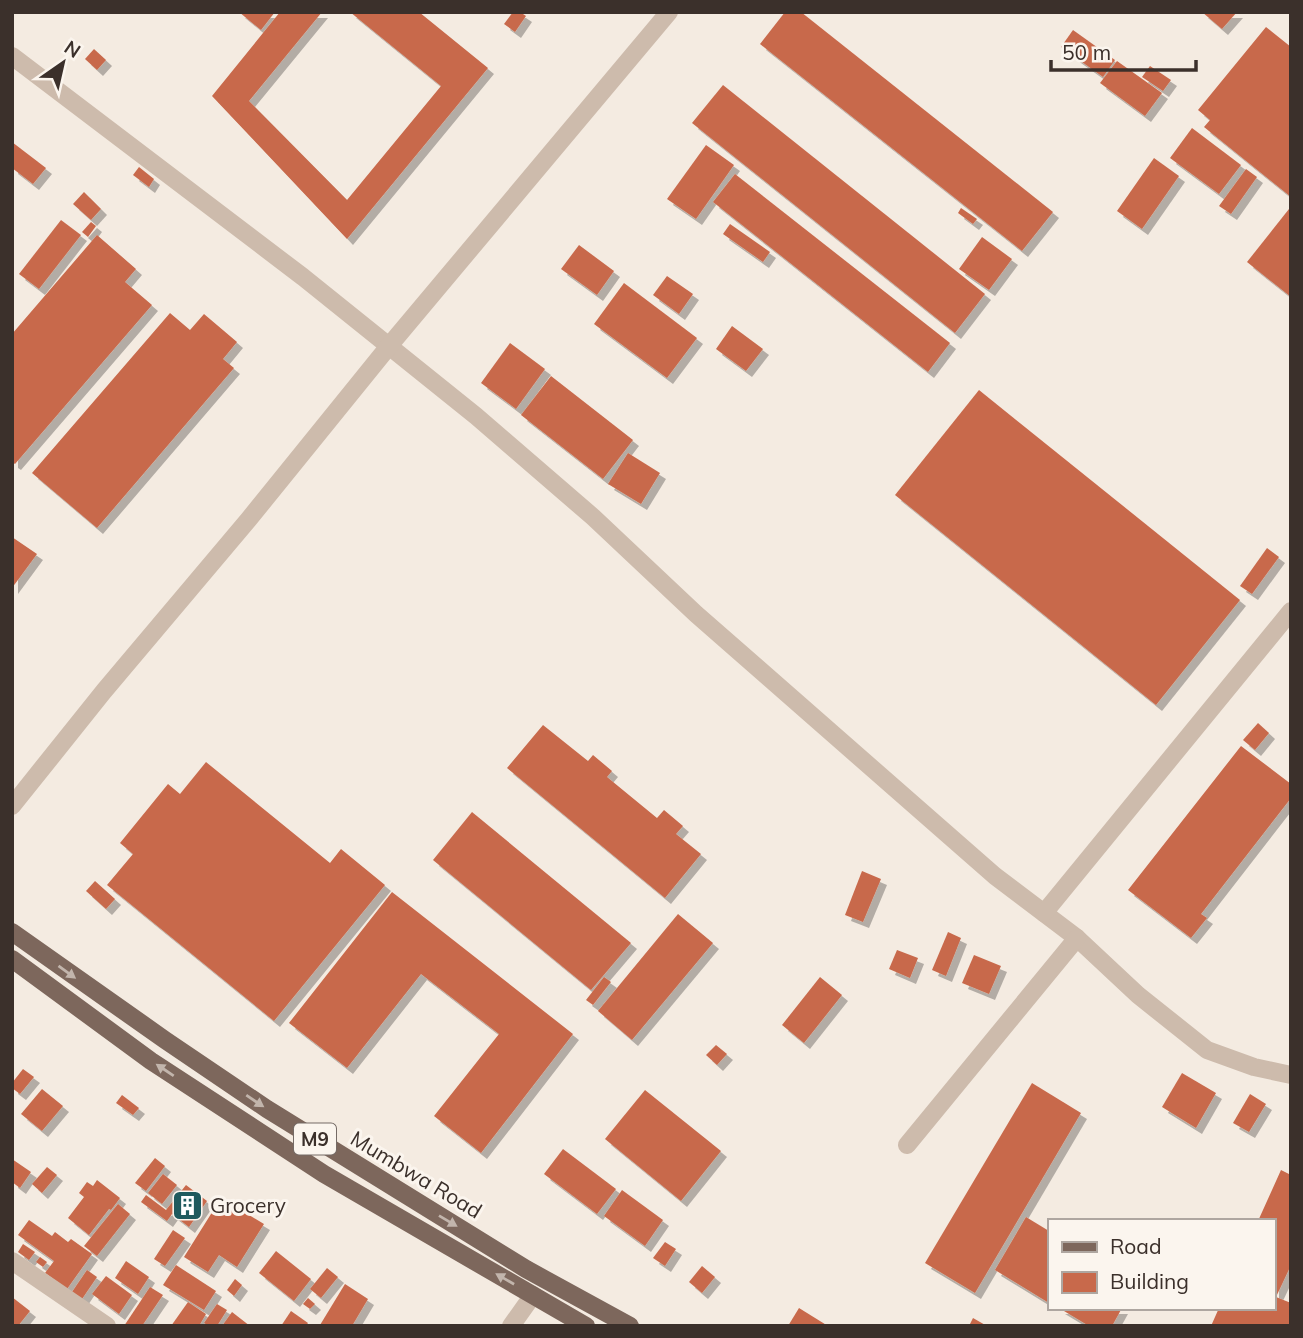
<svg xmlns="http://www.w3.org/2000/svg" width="1303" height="1338" viewBox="0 0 1303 1338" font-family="Mulish,sans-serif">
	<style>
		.building { fill: #c8694b; filter: url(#shadow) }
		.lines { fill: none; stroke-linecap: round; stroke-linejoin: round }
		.minor { stroke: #cdbbac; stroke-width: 18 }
		.major { stroke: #7d675c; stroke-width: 18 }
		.oneway { fill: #c2b5ac }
		.labels { text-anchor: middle; stroke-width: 6; stroke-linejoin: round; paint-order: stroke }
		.shield { fill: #fbf5ee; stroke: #756b66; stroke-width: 2 }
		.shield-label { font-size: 19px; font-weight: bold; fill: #3b302b }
		.street-label { font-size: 21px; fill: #3b302b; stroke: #fbf5ee }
		.poi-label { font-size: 21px; fill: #3b302b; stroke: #fbf5ee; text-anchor: start }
	</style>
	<defs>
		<filter id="shadow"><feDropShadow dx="6" dy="6" stdDeviation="0" flood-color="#0004"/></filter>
	</defs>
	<rect width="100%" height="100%" fill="#f4ebe1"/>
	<!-- building -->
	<g class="building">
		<path d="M239 12H275L261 30Z"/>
		<path d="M280 12H322L249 101 347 200 441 86 350 12H419L488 68 347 239 212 96Z"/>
		<path d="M513 12H520L526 16 515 32 504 24Z"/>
		<path d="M785 12H801L1053 212 1022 251 760 44Z"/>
		<path d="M1202 12H1237L1222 29Z"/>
		<path d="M1266 27 1291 47V197L1204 127 1210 120 1198 110Z"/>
		<path d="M1073 30 1115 60 1103 77 1061 47Z"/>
		<path d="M94 49 106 60 97 70 85 59Z"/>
		<path d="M1117 61 1162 93 1145 116 1100 83Z"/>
		<path d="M1150 66 1171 80 1163 91 1142 77Z"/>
		<path d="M723 85 985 294 955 333 692 123Z"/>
		<path d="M1192 128 1241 165 1219 194 1170 158Z"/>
		<path d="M12 142 46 168 33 184 12 168Z"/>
		<path d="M706 145 734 165 696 219 667 199Z"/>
		<path d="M1154 158 1179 176 1142 229 1117 211Z"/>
		<path d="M139 167 154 179 149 187 133 175Z"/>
		<path d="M1246 169 1257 177 1231 214 1219 206Z"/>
		<path d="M735 174 950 343 928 372 713 202Z"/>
		<path d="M84 192 101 209 91 220 73 204Z"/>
		<path d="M961 208 977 219 973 224 958 213Z"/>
		<path d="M1289 209 1291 211V297L1247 262Z"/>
		<path d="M61 220 81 235 39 289 19 274Z"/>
		<path d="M91 222 96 226 88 237 82 232Z"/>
		<path d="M730 224 770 252 763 262 723 234Z"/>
		<path d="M97 235 136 269 125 282 152 305 15 464 12 462V334Z"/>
		<path d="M982 237 1012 259 989 290 959 269Z"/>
		<path d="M579 245 614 271 597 295 561 269Z"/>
		<path d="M667 276 693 294 679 314 653 295Z"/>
		<path d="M624 283 697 338 667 378 594 324Z"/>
		<path d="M170 313 190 330 204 314 237 342 223 359 234 368 97 528 32 473Z"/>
		<path d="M732 326 763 349 746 371 716 349Z"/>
		<path d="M510 343 545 369 516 409 481 383Z"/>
		<path d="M551 376 633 440 603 479 521 415Z"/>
		<path d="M979 390 1240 600 1156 705 895 495Z"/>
		<path d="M628 453 660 473 641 504 608 484Z"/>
		<path d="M12 537 37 554 12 588Z"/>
		<path d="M1267 548 1279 557 1252 594 1240 586Z"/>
		<path d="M1258 723 1269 733 1255 750 1243 740Z"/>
		<path d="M543 725 588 761 593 755 612 771 607 777 657 818 664 810 683 826 676 834 701 854 665 898 507 768Z"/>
		<path d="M1241 746 1291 784V798L1201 914 1207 918 1191 938 1128 890Z"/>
		<path d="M206 762 330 863 341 849 385 885 274 1021 107 885 133 854 120 843 168 784 180 794Z"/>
		<path d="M472 812 631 943 591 990 433 860Z"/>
		<path d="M862 871 881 879 863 922 845 915Z"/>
		<path d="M95 881 115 899 106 909 86 891Z"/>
		<path d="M392 892 573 1034 481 1153 434 1116 499 1034 421 974 347 1068 289 1023Z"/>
		<path d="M678 914 713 943 632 1040 598 1011Z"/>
		<path d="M948 932 961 938 946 976 932 970Z"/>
		<path d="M897 950 918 958 910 978 889 969Z"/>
		<path d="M974 955 1001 966 989 994 962 983Z"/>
		<path d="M604 977 611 982 593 1005 586 1000Z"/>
		<path d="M820 977 842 995 804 1043 782 1025Z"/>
		<path d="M716 1045 727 1054 717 1065 706 1055Z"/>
		<path d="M23 1069 34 1077 20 1094 12 1088V1083Z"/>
		<path d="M1182 1073 1216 1093 1196 1128 1162 1107Z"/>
		<path d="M1032 1083 1081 1113 975 1293 925 1263Z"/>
		<path d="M42 1089 63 1106 42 1131 21 1114Z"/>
		<path d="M645 1090 721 1151 681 1201 605 1139Z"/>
		<path d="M1250 1094 1266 1104 1249 1132 1233 1123Z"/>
		<path d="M122 1095 139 1108 133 1115 116 1103Z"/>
		<path d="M563 1149 616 1189 597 1214 544 1174Z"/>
		<path d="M155 1158 165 1166 146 1191 135 1183Z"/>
		<path d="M12 1159 31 1172 20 1188 12 1182Z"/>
		<path d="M47 1167 57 1175 42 1193 32 1184Z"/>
		<path d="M1281 1170 1291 1175V1265L1276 1297 1291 1303V1326H1211L1219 1308H1273V1221H1258Z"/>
		<path d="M163 1174 177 1185 162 1204 148 1193Z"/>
		<path d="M97 1180 120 1198 111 1210 109 1209 89 1235 68 1218 84 1197 79 1193 87 1182 93 1186Z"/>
		<path d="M186 1185 207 1201 189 1227 172 1214 167 1221 141 1202 146 1195 166 1210Z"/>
		<path d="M622 1190 663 1220 645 1246 604 1216Z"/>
		<path d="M221 1198 264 1224 237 1267 219 1255 208 1272 184 1257Z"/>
		<path d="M118 1204 130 1214 97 1256 84 1246Z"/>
		<path d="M1026 1217 1049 1231V1303L995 1270Z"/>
		<path d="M29 1220 52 1236 55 1232 68 1242 71 1239 92 1254 67 1289 45 1273 54 1261 18 1235Z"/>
		<path d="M173 1230 185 1238 165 1266 154 1259Z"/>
		<path d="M665 1242 676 1249 665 1266 653 1258Z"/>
		<path d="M23 1244 35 1252 29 1260 18 1252Z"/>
		<path d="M276 1251 311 1279 294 1301 259 1273Z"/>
		<path d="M40 1257 47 1262 43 1267 36 1262Z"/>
		<path d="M126 1261 149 1277 138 1294 115 1278Z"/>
		<path d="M176 1265 216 1291 204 1310 163 1285Z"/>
		<path d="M702 1266 715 1277 702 1293 689 1282Z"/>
		<path d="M327 1268 338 1277 321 1298 310 1289Z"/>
		<path d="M87 1270 97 1277 82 1299 72 1292Z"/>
		<path d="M106 1276 132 1295 119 1314 92 1294Z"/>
		<path d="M235 1279 242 1285 234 1296 227 1290Z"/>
		<path d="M345 1284 368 1299 352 1326H322L320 1325Z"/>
		<path d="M150 1287 163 1295 142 1326H124Z"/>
		<path d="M12 1297 30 1311 18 1326 12 1324Z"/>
		<path d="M308 1298 315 1304 310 1309 303 1304Z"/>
		<path d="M188 1302 206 1314 199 1326H171Z"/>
		<path d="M217 1304 227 1310 217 1326H209L204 1323Z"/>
		<path d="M799 1308 828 1326H788Z"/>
		<path d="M1059 1308H1122L1112 1326H1089Z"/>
		<path d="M291 1311 308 1323 306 1326H281Z"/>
		<path d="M232 1312 250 1326H222Z"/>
		<path d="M973 1318 987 1326H969Z"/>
	</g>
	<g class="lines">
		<!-- minor -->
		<g class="minor">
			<path d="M12 56 303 277 476 416 593 517 696 614 995 876 1077 938 1138 995 1207 1050 1254 1067 1291 1075"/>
			<path d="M12 806 104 691 249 519 389 346 669 12"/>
			<path d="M1044 913 1291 611"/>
			<path d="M907 1145 1077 938"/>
			<path d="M12 1261 107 1326"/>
			<path d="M511 1326 533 1295"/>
		</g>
		<!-- major -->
		<g class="major">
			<path d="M12 932 165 1040 267 1109 526 1269 630 1326"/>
			<path d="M12 959 151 1061 324 1174 586 1326"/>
		</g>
	</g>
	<!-- one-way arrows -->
	<defs><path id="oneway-solid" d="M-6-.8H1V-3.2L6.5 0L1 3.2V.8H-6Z" transform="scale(1.75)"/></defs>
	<g class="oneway">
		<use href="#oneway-solid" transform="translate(67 972) rotate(36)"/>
		<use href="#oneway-solid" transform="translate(165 1070) rotate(-146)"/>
		<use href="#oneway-solid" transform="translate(255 1101) rotate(34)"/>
		<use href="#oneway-solid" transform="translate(448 1221) rotate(31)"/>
		<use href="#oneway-solid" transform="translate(505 1279) rotate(-150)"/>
	</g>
	<!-- icons -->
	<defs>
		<symbol id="building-square" viewBox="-11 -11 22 22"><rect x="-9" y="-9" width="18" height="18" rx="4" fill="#1f5a5e" stroke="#fbf5ee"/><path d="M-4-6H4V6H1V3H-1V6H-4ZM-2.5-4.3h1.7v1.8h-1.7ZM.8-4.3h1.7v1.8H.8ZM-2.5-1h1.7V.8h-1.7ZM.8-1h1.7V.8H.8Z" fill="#fff"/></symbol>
	</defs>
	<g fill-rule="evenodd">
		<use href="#building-square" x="170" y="1188" width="35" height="35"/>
	</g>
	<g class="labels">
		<!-- shield labels -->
		<rect class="shield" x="294" y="1123.5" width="42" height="31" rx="5"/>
		<g class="shield-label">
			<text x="315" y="1146">M9</text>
		</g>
		<!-- street labels -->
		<g class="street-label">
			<text transform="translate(416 1175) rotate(31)" y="7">Mumbwa Road</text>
		</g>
		<!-- poi labels -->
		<g class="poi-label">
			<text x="210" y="1213">Grocery</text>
		</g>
	</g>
	<!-- border -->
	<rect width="1303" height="1338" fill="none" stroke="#3b302b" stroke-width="28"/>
	<!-- legend -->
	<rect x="1048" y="1219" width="228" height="91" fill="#fbf5ee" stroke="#aea6a0" stroke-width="2"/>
	<rect x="1062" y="1242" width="35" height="10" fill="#7d675c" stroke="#aea6a0" stroke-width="2"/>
	<text x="1110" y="1254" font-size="21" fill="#3b302b">Road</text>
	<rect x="1062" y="1272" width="35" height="21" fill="#c8694b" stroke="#aea6a0" stroke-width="2"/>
	<text x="1110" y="1289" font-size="21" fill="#3b302b">Building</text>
	<!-- north arrow -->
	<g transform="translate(63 63) rotate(34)" stroke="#fbf5ee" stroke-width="5" paint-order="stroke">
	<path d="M0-5L12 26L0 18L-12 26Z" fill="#3b302b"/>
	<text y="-10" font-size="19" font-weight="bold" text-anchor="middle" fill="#3b302b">N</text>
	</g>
	<!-- scale -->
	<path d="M1051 60v10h145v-10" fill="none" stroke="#3b302b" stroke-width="3.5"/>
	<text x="1062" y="60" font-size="21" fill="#3b302b" stroke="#fbf5ee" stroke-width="5" paint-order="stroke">50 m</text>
</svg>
